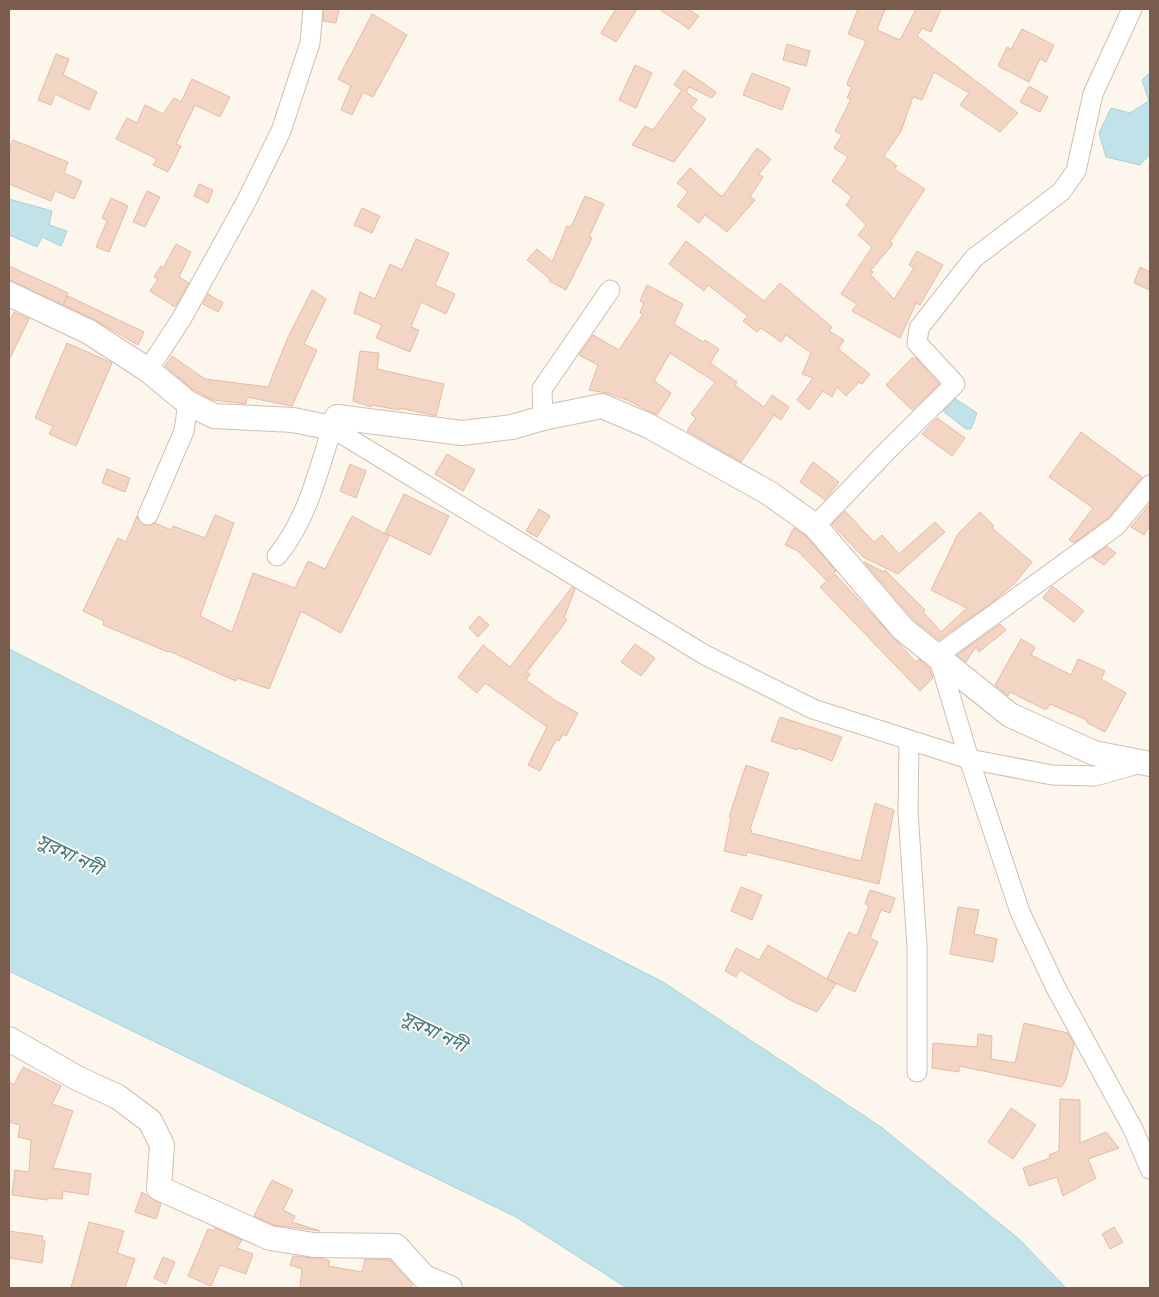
<svg xmlns="http://www.w3.org/2000/svg" width="1159" height="1297" viewBox="0 0 1159 1297" font-family="Barlow,'Noto Sans Bengali',sans-serif">
	<style>
		.water { fill: #bfe3e8; stroke: #a5d3da }
		.building { fill: #f3d5c3; stroke: #e6bba3 }
		.lines { fill: none; stroke-linecap: round; stroke-linejoin: round }
		.minor-casing { stroke: #d1beb0; stroke-width: 21 }
		.tertiary-casing { stroke: #d1beb0; stroke-width: 26 }
		.minor { stroke: #fff; stroke-width: 19 }
		.tertiary { stroke: #fff; stroke-width: 24 }
		.labels { text-anchor: middle; stroke-width: 4; stroke-linejoin: round; paint-order: stroke }
		.water-label { font-size: 19px; font-style: italic; fill: #437c86; stroke: #fffaf3 }
	</style>
	<rect width="100%" height="100%" fill="#fdf6ec"/>
	<!-- water -->
	<g class="water">
		<path d="M1150 73V154L1140 165 1106 157 1099 133 1111 108 1130 113 1149 101 1142 80Z"/>
		<path d="M9 199 52 211 49 225 67 231 61 246 42 237 37 247 9 235Z"/>
		<path d="M954 398 977 413 971 429H966L943 411Z"/>
		<path d="M9 649 663 982 881 1127 1019 1239 1066 1288H627L516 1217 9 971Z"/>
	</g>
	<!-- building -->
	<g class="building">
		<path d="M324 9H339L336 23 323 21Z"/>
		<path d="M616 9H637L616 42 601 33Z"/>
		<path d="M659 9H688L699 16 689 29Z"/>
		<path d="M858 9H885L877 30 900 40 916 9H941L931 32 922 28 917 36 1018 113 1000 132 960 105 969 93 934 72 922 100 913 97 901 131 884 156 897 166 894 169 925 189 890 242 893 244 871 270 873 272 871 275 894 299 914 268 909 265 917 251 943 265 920 305 916 303 900 338 852 311 857 304 841 294 872 247 858 235 866 225 846 205 852 197 832 181 848 157 834 148 842 135 835 131 851 99 847 98 852 87 847 85 848 81 866 41 848 34Z"/>
		<path d="M372 14 407 35 373 97 363 92 352 115 341 110 351 86 338 79Z"/>
		<path d="M1022 29 1054 45 1046 62 1040 59 1029 82 998 66 1007 47 1011 49Z"/>
		<path d="M787 44 810 51 806 66 783 60Z"/>
		<path d="M56 54 69 59 63 75 97 92 89 110 55 94 51 105 38 100Z"/>
		<path d="M635 65 652 73 636 108 619 100Z"/>
		<path d="M684 70 716 92 712 98 689 87 686 92 697 100 691 108 706 119 674 162 632 145 645 126 653 130 682 90 674 85Z"/>
		<path d="M752 73 790 88 782 110 743 95Z"/>
		<path d="M192 79 230 97 220 117 195 105 176 144 181 146 168 172 153 165 157 159 116 139 127 118 137 123 145 105 163 114 174 98 181 102Z"/>
		<path d="M1029 86 1048 97 1040 112 1020 102Z"/>
		<path d="M13 140 68 162 64 173 82 181 74 199 55 191 51 201 9 184V150Z"/>
		<path d="M757 148 771 159 759 174 763 177 750 197 755 200 727 232 705 215 699 223 677 206 688 192 677 183 690 168 722 197Z"/>
		<path d="M199 184 213 190 208 203 194 196Z"/>
		<path d="M147 191 160 197 145 227 133 222Z"/>
		<path d="M585 196 604 204 589 237 592 238 566 290 549 281 550 279 527 260 537 249 552 262 567 226 571 227Z"/>
		<path d="M111 198 128 206 109 252 96 247 107 221 102 218Z"/>
		<path d="M362 208 380 216 372 233 354 225Z"/>
		<path d="M416 239 449 253 435 285 455 294 446 314 421 302 411 327 419 330 410 352 376 338 382 325 354 313 360 292 375 299 390 264 402 270Z"/>
		<path d="M686 241 764 301 780 283 832 327 829 331 844 340 838 349 870 374 862 384 859 382 846 396 837 387 832 397 823 391 809 410 797 400 813 378 802 374 811 353 786 335 781 342 761 328 757 332 743 321 748 316 708 285 704 291 669 264Z"/>
		<path d="M176 244 191 252 179 277 189 283 175 307 150 291 158 279 154 277 161 266 163 268Z"/>
		<path d="M9 266 68 293 63 305 9 280Z"/>
		<path d="M1140 267 1150 272V290L1134 283Z"/>
		<path d="M647 285 683 304 674 324 703 342 705 340 719 349 710 363 737 382 735 385 764 407 772 395 789 407 781 420 774 415 741 462 687 431 696 418 691 414 715 382 670 353 654 381 671 393 657 415 627 400 607 393 589 390 598 365 579 355 593 335 619 350 643 314 640 313 644 303 640 301Z"/>
		<path d="M312 290 326 299 304 344 317 350 292 406 247 397 246 404 213 400 192 389 165 366 172 356 205 379 268 387 288 337Z"/>
		<path d="M208 294 223 303 218 312 203 304Z"/>
		<path d="M68 296 144 332 138 345 95 320 64 305Z"/>
		<path d="M14 312 29 319 9 360V323Z"/>
		<path d="M67 343 112 363 76 446 49 434 53 426 35 418Z"/>
		<path d="M360 351 379 353 377 369 444 384 436 416 400 408 399 410 372 405 371 407 353 401Z"/>
		<path d="M912 358H916L939 384 912 410 886 385Z"/>
		<path d="M937 418 965 438 952 456 922 434Z"/>
		<path d="M1081 432 1142 477 1108 518 1074 543 1069 540 1093 508 1049 477Z"/>
		<path d="M447 454 475 470 463 491 435 474Z"/>
		<path d="M813 462 839 482 825 500 800 482Z"/>
		<path d="M350 464 366 471 356 498 340 491Z"/>
		<path d="M107 469 130 478 125 492 102 483Z"/>
		<path d="M404 494 449 516 430 555 385 533Z"/>
		<path d="M1150 504V525L1144 535 1131 527Z"/>
		<path d="M539 509 550 516 537 537 526 531Z"/>
		<path d="M845 511 874 542 882 535 899 554 935 522 945 532 898 574 863 557 832 524Z"/>
		<path d="M980 512 994 526 992 528 1032 562 1015 583 994 601 939 640 913 619 864 562 884 572 885 570 925 610 923 612 941 632 967 608 931 590 958 534Z"/>
		<path d="M215 515 234 523 200 616 232 632 253 573 295 588 308 561 325 569 352 516 389 536 341 633 301 611 269 689 237 678 236 681 222 675 169 651 168 652 103 625 104 621 83 611 118 538 126 542 137 516 144 525 155 523 171 530 173 526 205 538Z"/>
		<path d="M794 528 806 536 836 571 826 580 798 551 785 545Z"/>
		<path d="M1107 546 1116 553 1104 565 1092 557Z"/>
		<path d="M835 574 916 662 919 659 930 669 933 678 920 691 820 587Z"/>
		<path d="M1052 586 1084 611 1074 622 1043 598Z"/>
		<path d="M572 587 575 589 564 618 567 620 527 672 530 674 526 680 556 701 578 713 566 736 563 734 559 741 556 740 540 771 528 765 547 727 485 683 477 693 458 677 483 645 510 667Z"/>
		<path d="M479 616 489 625 478 637 469 628Z"/>
		<path d="M1000 624 1006 630 979 652 976 647 966 662 957 655Z"/>
		<path d="M1021 639 1035 647 1031 655 1071 675 1078 659 1105 671 1101 679 1126 693 1105 732 1086 722 1087 720 1050 704 1046 710 1010 692 1008 696 995 685Z"/>
		<path d="M635 644 655 658 641 676 621 662Z"/>
		<path d="M780 717 842 737 832 761 798 748 797 750 771 741Z"/>
		<path d="M746 765 769 773 750 829 752 830 751 833 861 861 875 803 894 810 879 884 747 852 746 856 724 851 731 818 729 817Z"/>
		<path d="M741 887 762 895 752 920 731 911Z"/>
		<path d="M870 890 895 898 890 913 881 910 870 938 878 942 855 992 827 979 836 984 817 1012 792 1001 740 970 736 977 725 971 736 948 759 960 768 945 827 979 849 932 857 936 869 906 865 904Z"/>
		<path d="M958 907 979 910 974 934 997 939 993 962 950 954Z"/>
		<path d="M1024 1023 1068 1033 1074 1044 1066 1080 1061 1087 959 1066V1072L932 1068 933 1043 977 1047 978 1034 992 1036 991 1059 1015 1063Z"/>
		<path d="M23 1067 61 1086 52 1104 73 1111 53 1168 91 1174 88 1195 63 1191 62 1199 48 1198V1200L12 1195 15 1170 29 1172 31 1140 18 1137 20 1125 9 1122V1082L14 1085Z"/>
		<path d="M1060 1099 1080 1100V1143L1106 1132 1119 1148 1088 1159 1096 1178 1063 1196 1057 1177 1029 1186 1023 1168 1050 1158 1049 1155 1059 1151Z"/>
		<path d="M1011 1108 1036 1125 1013 1159 988 1142Z"/>
		<path d="M272 1180 293 1190 283 1210 295 1216 292 1222 320 1231 274 1225 254 1216Z"/>
		<path d="M142 1192 161 1204 156 1219 135 1212Z"/>
		<path d="M89 1222 124 1231 117 1253 135 1259 125 1288H71Z"/>
		<path d="M1114 1227 1123 1242 1110 1249 1102 1234Z"/>
		<path d="M215 1228 242 1240 237 1248 253 1254 246 1274 220 1265 211 1286 188 1276 208 1229 214 1231Z"/>
		<path d="M9 1231 43 1236 42 1241H45L42 1263 9 1258Z"/>
		<path d="M293 1256 325 1259 330 1261 328 1266 362 1272 365 1259 390 1260 412 1284V1288H300L302 1269 290 1265Z"/>
		<path d="M163 1257 175 1262 166 1284 154 1278Z"/>
	</g>
	<g class="lines">
		<defs>
			<g id="minor">
				<path d="M148 370 182 318 247 200 281 131 310 43 313 9"/>
				<path d="M543 418 542 389 610 290"/>
				<path d="M1150 485 1116 526 938 655 969 759 1020 912 1056 988 1133 1129 1150 1169"/>
				<path d="M148 515 184 431 188 403"/>
				<path d="M815 526 888 450 955 384 917 343 919 328 974 258 1061 192 1076 171 1093 94 1132 9"/>
				<path d="M277 556C307 520 318 472 332 428L705 655 813 709 969 759 1052 775 1095 776 1141 763"/>
				<path d="M909 742 908 812 917 946V1072"/>
			</g>
			<g id="tertiary">
				<path d="M9 294 89 332 148 370 188 403 214 416 293 420 332 428 337 417 462 433 512 427 543 418 602 406 649 426 769 493 815 526 903 629 1010 715 1094 753 1150 764"/>
				<path d="M9 1039 77 1078 118 1097 150 1121 162 1145 159 1188 270 1238 314 1245 396 1246 424 1277 450 1288"/>
			</g>
		</defs>
		<!-- minor casing -->
		<use href="#minor" class="minor-casing"/>
		<!-- tertiary casing -->
		<use href="#tertiary" class="tertiary-casing"/>
		<!-- minor -->
		<use href="#minor" class="minor"/>
		<!-- tertiary -->
		<use href="#tertiary" class="tertiary"/>
	</g>
	<g class="labels">
		<!-- water labels -->
		<g class="water-label">
			<text transform="translate(70 854) rotate(26)" y="7">সুরমা নদী</text>
			<text transform="translate(434 1031) rotate(26)" y="7">সুরমা নদী</text>
		</g>
	</g>
	<!-- border -->
	<rect width="1159" height="1297" fill="none" stroke="#7a5c4d" stroke-width="20"/>
</svg>
